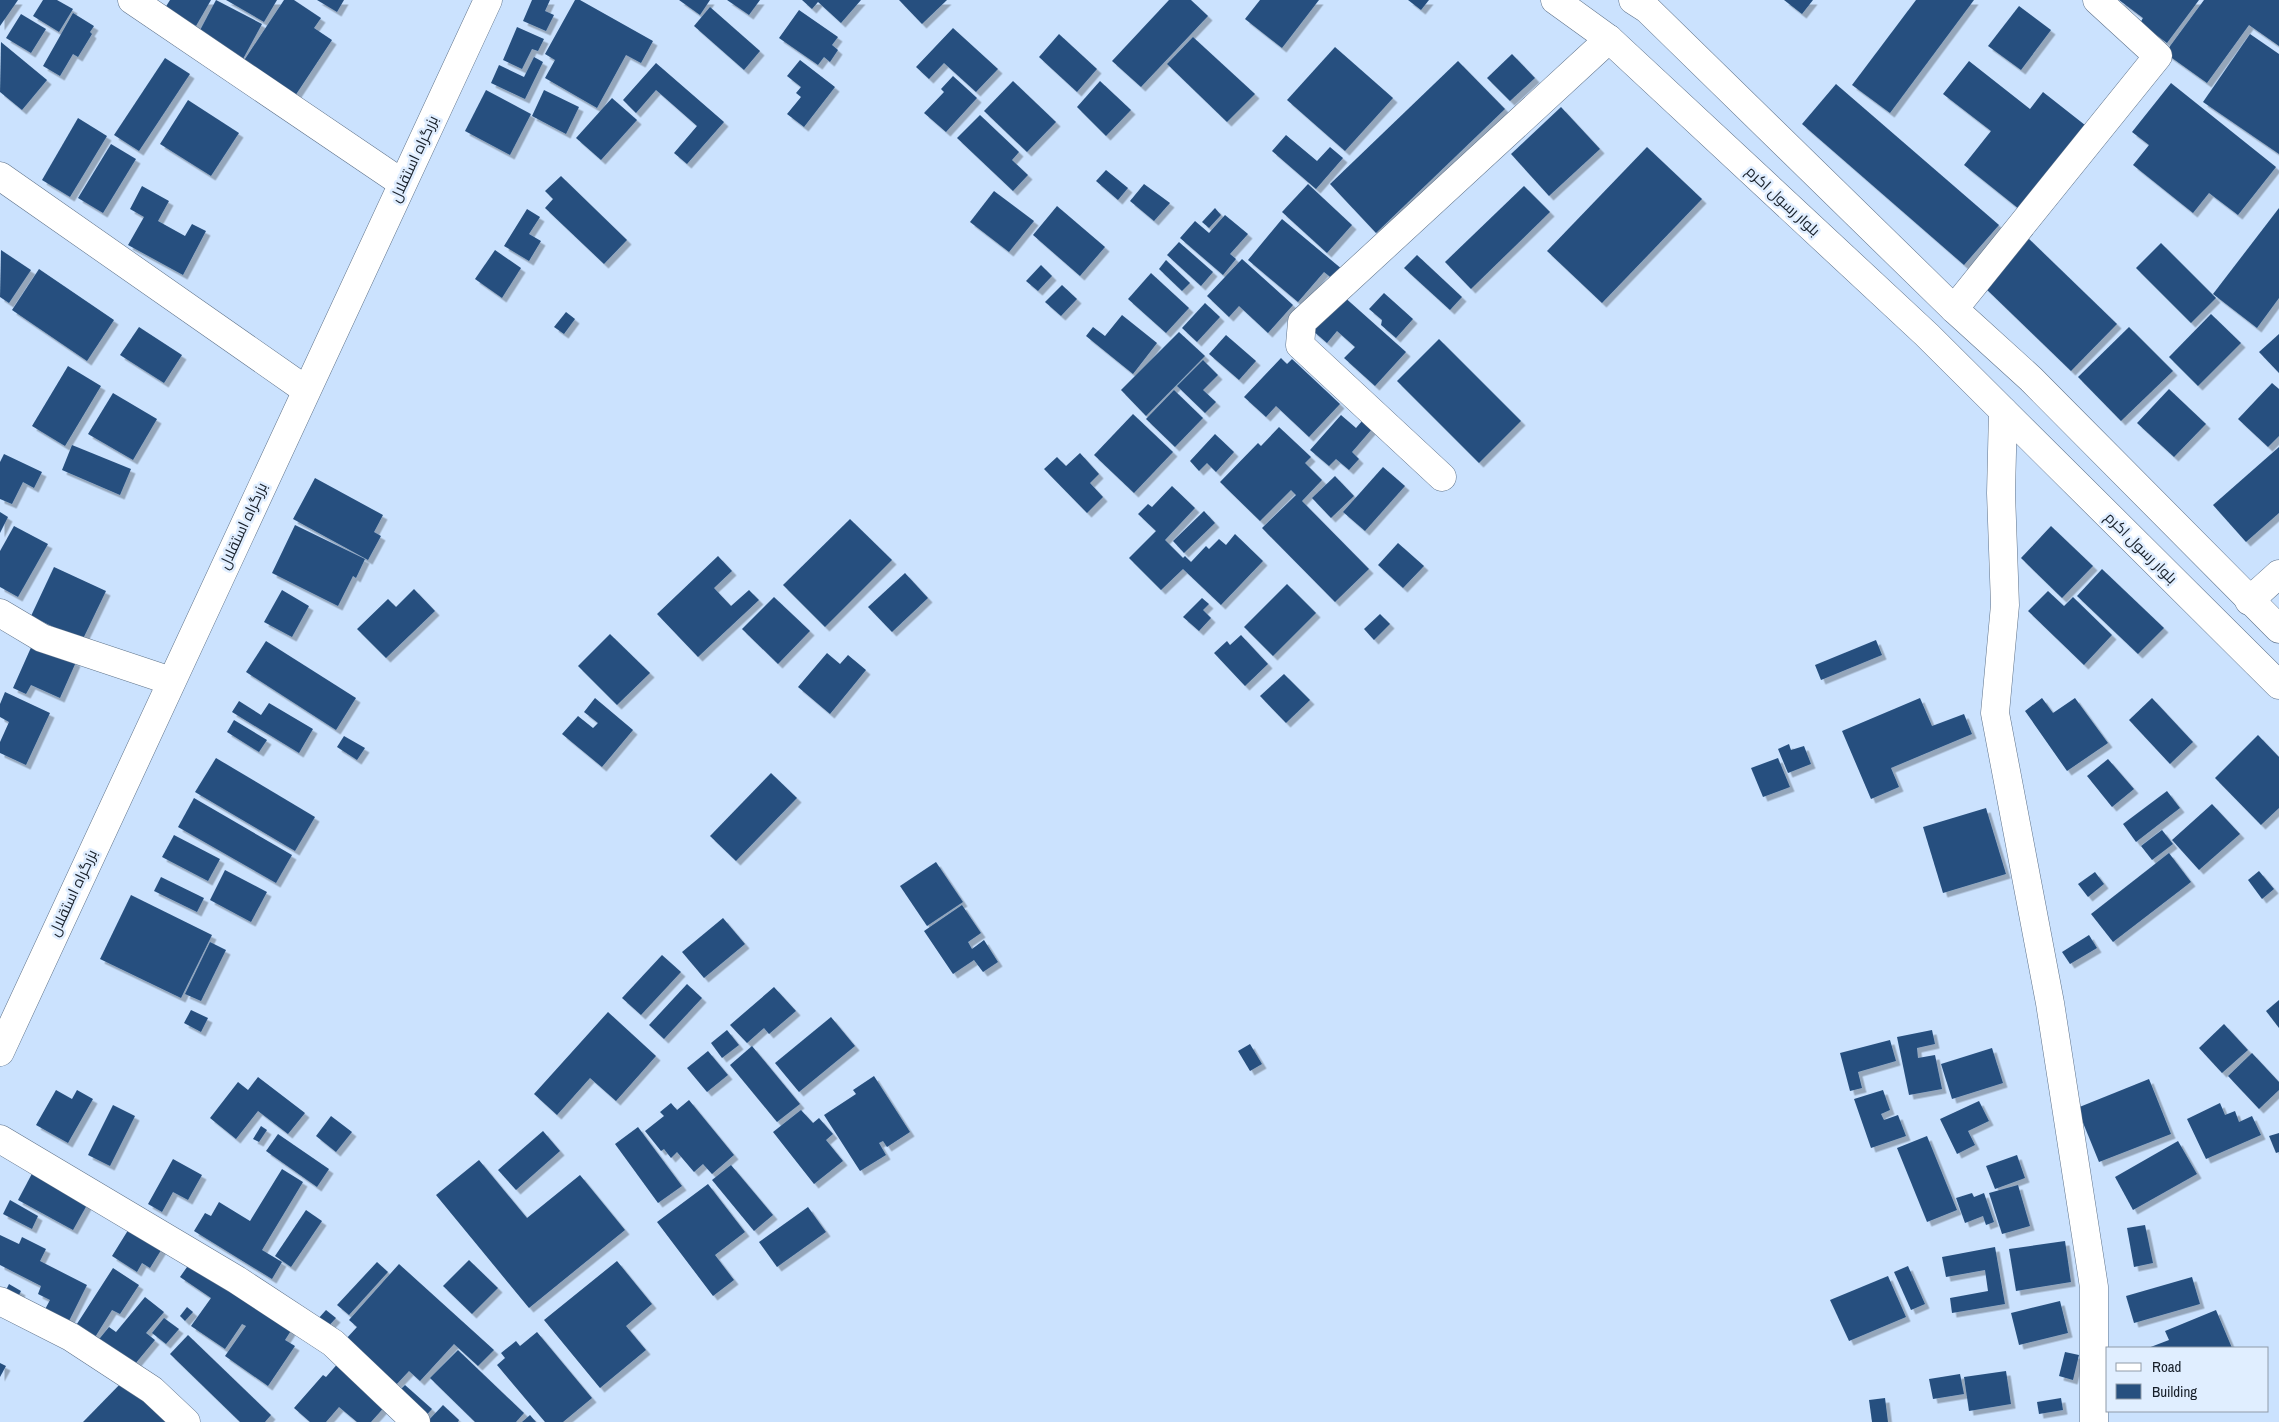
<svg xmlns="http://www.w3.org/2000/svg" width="2279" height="1422" viewBox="0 0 2279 1422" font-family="'Archivo Narrow',Cairo,sans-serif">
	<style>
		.building { fill: #27507f; filter: url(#shadow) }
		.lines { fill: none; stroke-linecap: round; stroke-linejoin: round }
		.minor-casing { stroke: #5e728a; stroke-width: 29 }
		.major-casing { stroke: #5e728a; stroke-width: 29 }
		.highway-casing { stroke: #5e728a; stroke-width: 29 }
		.minor { stroke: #fff; stroke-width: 28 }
		.major { stroke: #fff; stroke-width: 28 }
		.highway { stroke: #fff; stroke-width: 28 }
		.labels { text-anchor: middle; stroke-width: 5; stroke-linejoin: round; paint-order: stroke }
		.street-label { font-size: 15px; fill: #171f29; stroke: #e0eeff }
	</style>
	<defs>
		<filter id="shadow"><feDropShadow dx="4.5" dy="4.5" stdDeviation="0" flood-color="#0004"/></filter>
	</defs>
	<rect width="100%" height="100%" fill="#cbe2fe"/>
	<!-- building -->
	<g class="building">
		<path d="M0 0H18L0 26Z"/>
		<path d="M43 0H57L73 9 59 32 33 16Z"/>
		<path d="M170 0H211L196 26 165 8Z"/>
		<path d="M216 0 262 24 243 59 198 34Z"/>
		<path d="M226 0H277L264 22Z"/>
		<path d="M284 0H294L321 18 314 28 332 40 295 96 243 62Z"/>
		<path d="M317 0H344L337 12Z"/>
		<path d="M532 0H550L545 11 554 15 546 31 523 21Z"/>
		<path d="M575 0H580L653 41 641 63 626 55 597 108 545 78 555 60 545 54Z"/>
		<path d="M679 0H710L700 15Z"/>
		<path d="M727 0H760L749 15Z"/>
		<path d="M802 0H861L841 23 818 2 812 9Z"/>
		<path d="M899 0H947L922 24Z"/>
		<path d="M1169 0H1191L1208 16 1141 87 1112 61Z"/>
		<path d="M1260 0H1319L1282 48 1245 19Z"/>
		<path d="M1408 0H1429L1421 10Z"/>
		<path d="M1784 0H1813L1802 14Z"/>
		<path d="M1916 0H1974L1890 113 1852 85Z"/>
		<path d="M2119 0H2199L2167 43 2140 23 2143 18Z"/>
		<path d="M2204 0H2279V46L2249 25 2207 83 2165 53Z"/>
		<path d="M2019 6 2051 30 2021 70 1988 46Z"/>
		<path d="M710 7 760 51 744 70 694 26Z"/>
		<path d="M799 10 838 37 832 45 838 50 830 62 824 57 818 65 779 38Z"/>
		<path d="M73 13 94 26 90 32 92 34 78 57 73 54 60 76 43 66Z"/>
		<path d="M21 14 46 29 31 53 6 38Z"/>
		<path d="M517 27 544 39 538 51 532 49 522 69 503 60Z"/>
		<path d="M953 28 998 69 976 92 944 63 929 79 916 67Z"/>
		<path d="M1059 34 1097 69 1077 92 1039 57Z"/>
		<path d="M2250 34 2279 54V154L2203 102Z"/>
		<path d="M1193 37 1255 94 1227 122 1167 64Z"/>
		<path d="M1 42 47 80 22 110 0 92Z"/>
		<path d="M1335 47 1393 98 1345 151 1287 100Z"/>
		<path d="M1512 54 1535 78 1510 101 1487 78Z"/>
		<path d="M534 57 543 62 525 99 491 83 499 65 524 77Z"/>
		<path d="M165 58 190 74 139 151 114 135Z"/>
		<path d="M800 60 835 87 804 127 787 114 801 97 796 93 801 87 787 76Z"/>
		<path d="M1458 61 1505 109 1376 233 1330 184Z"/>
		<path d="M1969 61 2030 109 2043 92 2090 129 2024 213 1964 165 1991 131 1943 94Z"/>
		<path d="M656 63 724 122 687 164 674 153 697 126 656 90 636 113 623 100Z"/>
		<path d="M953 76 977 98 946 132 924 113 944 92 941 89Z"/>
		<path d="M1013 81 1056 122 1027 152 984 111Z"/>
		<path d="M1100 81 1131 110 1106 136 1077 107Z"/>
		<path d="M2171 83 2276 167 2238 215 2209 193 2193 213 2133 165 2149 145 2132 132Z"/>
		<path d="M1836 84 1999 225 1964 265 1802 124Z"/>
		<path d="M486 90 531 114 510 155 465 131Z"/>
		<path d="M544 90 579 107 566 134 532 116Z"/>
		<path d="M612 98 637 120 601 160 576 138Z"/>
		<path d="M188 100 239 133 211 176 160 144Z"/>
		<path d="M1561 107 1600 149 1549 196 1511 154Z"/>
		<path d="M980 115 1019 152 1012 160 1028 175 1013 191 957 138Z"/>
		<path d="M78 118 107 136 70 197 42 180Z"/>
		<path d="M1286 135 1317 161 1330 147 1343 158 1316 189 1272 151Z"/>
		<path d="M111 144 136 159 103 213 78 198Z"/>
		<path d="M1647 147 1702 199 1602 303 1547 251Z"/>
		<path d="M1106 170 1128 188 1118 200 1096 181Z"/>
		<path d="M561 176 627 240 604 264 545 208 553 199 545 191Z"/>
		<path d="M1144 184 1170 203 1154 221 1130 201Z"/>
		<path d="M1308 184 1352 225 1327 253 1282 212Z"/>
		<path d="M142 186 169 201 158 221 185 236 192 224 206 231 183 275 128 245 144 217 130 209Z"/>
		<path d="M1524 186 1550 212 1471 289 1445 262Z"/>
		<path d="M994 191 1034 221 1009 252 970 222Z"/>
		<path d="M1057 206 1105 247 1080 276 1033 235Z"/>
		<path d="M1215 208 1221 215 1209 228 1202 222Z"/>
		<path d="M2279 208V298L2257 328 2213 294Z"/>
		<path d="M527 209 540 217 529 234 541 241 529 261 504 246Z"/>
		<path d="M1225 215 1248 234 1230 254 1236 259 1223 275 1180 238 1195 221 1209 233Z"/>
		<path d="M1282 219 1343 270 1334 280 1324 272 1298 302 1248 260Z"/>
		<path d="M2027 237 2117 324 2071 371 1981 284Z"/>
		<path d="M1179 242 1213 272 1201 286 1167 255Z"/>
		<path d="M2161 243 2216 298 2191 323 2136 268Z"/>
		<path d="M1 250 31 270 9 303 0 297Z"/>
		<path d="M495 250 521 268 502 298 475 279Z"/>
		<path d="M1417 255 1462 297 1450 310 1404 268Z"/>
		<path d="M1242 259 1293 305 1268 333 1239 306 1229 317 1207 296Z"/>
		<path d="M1166 260 1190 283 1182 291 1159 269Z"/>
		<path d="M1041 265 1052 276 1038 291 1026 281Z"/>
		<path d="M39 269 114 320 87 361 12 310Z"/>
		<path d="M1151 273 1189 308 1166 333 1128 299Z"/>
		<path d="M1062 285 1077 299 1061 316 1045 302Z"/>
		<path d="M1384 293 1413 319 1396 338 1381 325 1382 320 1369 309Z"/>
		<path d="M1342 295 1406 352 1375 386 1344 358 1355 347 1337 331 1327 343 1312 330Z"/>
		<path d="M1205 303 1220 317 1197 342 1182 328Z"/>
		<path d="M566 312 575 319 564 334 554 327Z"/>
		<path d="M2211 314 2241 343 2198 386 2169 357Z"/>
		<path d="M1122 315 1157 343 1133 374 1086 336 1093 327 1105 336Z"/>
		<path d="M139 327 182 355 164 383 120 355Z"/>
		<path d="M2129 327 2173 371 2121 421 2078 377Z"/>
		<path d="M1179 332 1205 356 1146 416 1121 390Z"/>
		<path d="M2279 334V373L2259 352Z"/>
		<path d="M1226 335 1256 361 1239 380 1209 354Z"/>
		<path d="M1439 339 1521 421 1479 463 1397 381Z"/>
		<path d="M1281 358 1287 364 1292 359 1340 404 1309 437 1276 406 1266 417 1244 397Z"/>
		<path d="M1203 360 1218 375 1203 390 1216 402 1205 413 1177 386Z"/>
		<path d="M68 366 101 386 65 446 32 426Z"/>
		<path d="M2272 383 2279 389V436L2268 447 2238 419Z"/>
		<path d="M2169 389 2206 424 2174 457 2137 423Z"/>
		<path d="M1174 390 1203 418 1175 447 1146 419Z"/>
		<path d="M113 393 157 419 133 460 88 434Z"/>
		<path d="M1133 414 1173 452 1134 493 1094 455Z"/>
		<path d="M1341 415 1356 428 1362 421 1372 429 1352 452 1359 459 1349 470 1336 459 1329 466 1310 450Z"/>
		<path d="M1279 427 1311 457 1305 463 1322 480 1302 501 1369 569 1335 602 1262 528 1296 495 1291 490 1260 521 1220 482 1258 443 1261 446Z"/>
		<path d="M1215 434 1234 452 1216 472 1207 463 1199 471 1190 461Z"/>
		<path d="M72 445 131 469 120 495 62 470Z"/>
		<path d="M2279 447V513L2246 542 2213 505Z"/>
		<path d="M1080 453 1099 474 1090 483 1103 497 1087 513 1044 469 1057 457 1066 466Z"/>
		<path d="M4 454 42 472 34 488 23 482 12 504 0 499V462Z"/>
		<path d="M1383 467 1405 486 1365 531 1343 512Z"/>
		<path d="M1335 476 1354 496 1331 518 1312 498Z"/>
		<path d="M315 478 383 515 374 532 381 536 368 560 293 519Z"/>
		<path d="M1172 486 1195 508 1165 540 1183 558 1185 556 1191 562 1206 546 1209 549 1219 539 1226 545 1235 534 1263 561 1221 605 1183 569 1161 590 1129 558 1156 531 1138 514 1148 504 1152 507Z"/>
		<path d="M1204 511 1215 523 1184 553 1173 541Z"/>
		<path d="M0 512 8 517 0 533Z"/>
		<path d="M850 519 892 560 825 627 783 585Z"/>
		<path d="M295 525 365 559 356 578 353 576 338 606 272 573Z"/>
		<path d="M14 526 48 544 18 597 0 587V551Z"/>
		<path d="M2051 526 2093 566 2062 598 2021 558Z"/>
		<path d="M1398 543 1424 566 1403 588 1378 565Z"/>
		<path d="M718 556 732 571 714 588 731 606 749 590 759 600 698 657 657 614Z"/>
		<path d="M54 567 106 591 82 641 31 616Z"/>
		<path d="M2102 569 2164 628 2138 654 2077 596Z"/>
		<path d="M905 573 928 598 892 632 868 607Z"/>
		<path d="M1287 584 1316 613 1273 656 1244 627Z"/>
		<path d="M414 589 435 611 386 658 357 629 388 599 396 607Z"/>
		<path d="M282 590 309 606 292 637 264 622Z"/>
		<path d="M2048 591 2064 606 2073 597 2112 635 2084 665 2028 611Z"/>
		<path d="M774 597 810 631 778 664 742 629Z"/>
		<path d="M1202 598 1209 604 1203 610 1211 618 1199 631 1183 617Z"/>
		<path d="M1380 614 1390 624 1374 640 1364 629Z"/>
		<path d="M610 634 650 673 617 705 578 666Z"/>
		<path d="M1241 635 1268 664 1245 686 1214 653 1227 641 1230 645Z"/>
		<path d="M1876 640 1882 655 1821 680 1815 665Z"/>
		<path d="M266 641 356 698 336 730 246 672Z"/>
		<path d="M33 643 76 662 60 698 31 685 26 694 13 688Z"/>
		<path d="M827 653 840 664 848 655 866 670 830 714 798 687Z"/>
		<path d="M1284 674 1310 700 1286 723 1260 696Z"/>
		<path d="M5 692 50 713 26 765 0 753V742L9 722 0 717V704Z"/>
		<path d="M595 698 633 730 602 767 562 734 578 716 593 728 598 723 584 712Z"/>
		<path d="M1920 698 1932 726 1964 714 1972 734 1891 768 1899 787 1871 799 1842 731Z"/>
		<path d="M2042 698 2053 713 2075 698 2108 743 2067 771 2025 711Z"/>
		<path d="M2152 698 2193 742 2170 764 2129 720Z"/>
		<path d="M239 701 261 715 269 703 313 729 299 753 232 712Z"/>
		<path d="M234 720 267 740 259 752 227 732Z"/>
		<path d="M2258 735 2279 757V808L2261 825 2215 778Z"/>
		<path d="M344 736 365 748 357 760 337 747Z"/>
		<path d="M1789 744 1791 750 1804 746 1811 764 1788 773 1778 749Z"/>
		<path d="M216 758 315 817 295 851 195 792Z"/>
		<path d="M1778 758 1790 787 1763 797 1751 768Z"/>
		<path d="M2108 759 2134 789 2112 807 2087 776Z"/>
		<path d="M771 773 797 798 736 861 710 836Z"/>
		<path d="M2167 791 2180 808 2136 842 2123 824Z"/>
		<path d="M194 798 292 855 276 883 178 827Z"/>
		<path d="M2212 804 2240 834 2199 870 2172 840Z"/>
		<path d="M1986 808 2006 874 1943 893 1923 827Z"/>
		<path d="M2162 830 2173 844 2152 860 2141 846Z"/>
		<path d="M174 835 220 859 208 881 162 857Z"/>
		<path d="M2169 853 2191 882 2113 942 2091 914Z"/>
		<path d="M936 862 963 902 927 926 900 886Z"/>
		<path d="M225 870 267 892 251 922 210 900Z"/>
		<path d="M2259 871 2274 889 2262 899 2248 880Z"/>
		<path d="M2095 872 2104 884 2088 897 2078 884Z"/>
		<path d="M161 877 204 898 197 912 154 891Z"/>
		<path d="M131 895 212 935 181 998 100 959Z"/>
		<path d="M962 905 981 933 968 942 972 949 984 940 998 962 983 972 974 960 953 974 924 931Z"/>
		<path d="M723 918 745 944 704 978 682 952Z"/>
		<path d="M2089 935 2097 948 2070 964 2062 952Z"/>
		<path d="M210 942 226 950 201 1001 185 994Z"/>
		<path d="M662 955 681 972 641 1015 622 998Z"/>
		<path d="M687 984 702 998 664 1039 649 1025Z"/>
		<path d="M774 987 796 1011 769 1034 764 1028 747 1043 730 1025Z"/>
		<path d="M2279 1000V1028L2266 1011Z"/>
		<path d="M191 1010 208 1018 201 1032 184 1023Z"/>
		<path d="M608 1012 656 1056 616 1101 590 1078 557 1115 534 1094Z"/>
		<path d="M831 1017 855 1046 799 1092 775 1063Z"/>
		<path d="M2224 1024 2248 1050 2222 1073 2199 1048Z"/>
		<path d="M727 1030 739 1045 722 1058 711 1043Z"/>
		<path d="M1932 1030 1935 1044 1917 1048 1918 1058 1935 1055 1942 1089 1909 1095 1897 1037Z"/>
		<path d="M1890 1040 1896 1061 1858 1072 1862 1088 1850 1091 1840 1053Z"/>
		<path d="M1250 1044 1262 1064 1250 1071 1238 1051Z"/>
		<path d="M752 1046 800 1104 777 1122 730 1065Z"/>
		<path d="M1992 1048 2003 1083 1952 1099 1941 1064Z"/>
		<path d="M708 1051 728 1075 707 1092 687 1068Z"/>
		<path d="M2252 1053 2279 1082V1090L2259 1109 2228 1076Z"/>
		<path d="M874 1076 910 1132 887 1147 883 1141 879 1143 886 1155 860 1171 824 1115 856 1094 853 1090Z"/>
		<path d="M258 1077 305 1113 288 1134 258 1111 236 1139 210 1118 238 1082 248 1090Z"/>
		<path d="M2149 1079 2171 1134 2099 1162 2077 1108Z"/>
		<path d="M56 1090 72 1099 77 1090 93 1099 68 1143 36 1125Z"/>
		<path d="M1883 1090 1890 1110 1881 1114 1884 1120 1898 1115 1906 1136 1871 1148 1854 1099Z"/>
		<path d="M689 1100 734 1155 712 1174 703 1164 694 1172 677 1152 671 1158 664 1149 661 1151 645 1131 664 1116 660 1112 671 1103 677 1110Z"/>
		<path d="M1979 1101 1989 1121 1968 1131 1975 1145 1957 1154 1940 1119Z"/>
		<path d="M2220 1103 2225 1115 2235 1111 2239 1122 2252 1116 2261 1135 2206 1159 2187 1119Z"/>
		<path d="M113 1105 135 1116 110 1166 88 1155Z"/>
		<path d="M801 1110 813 1123 819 1118 833 1134 826 1140 843 1161 814 1184 773 1132Z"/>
		<path d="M331 1116 352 1132 336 1152 316 1136Z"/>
		<path d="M261 1126 267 1130 259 1142 253 1139Z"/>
		<path d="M638 1127 682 1186 658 1203 615 1144Z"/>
		<path d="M543 1131 560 1151 516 1190 498 1170Z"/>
		<path d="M2279 1133V1152L2276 1153 2269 1136Z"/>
		<path d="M278 1134 329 1169 317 1187 266 1151Z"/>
		<path d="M1927 1136 1957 1210 1927 1222 1897 1148Z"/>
		<path d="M2178 1141 2197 1174 2133 1210 2115 1177Z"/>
		<path d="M2017 1155 2025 1178 1995 1189 1986 1166Z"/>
		<path d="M173 1159 202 1175 188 1200 173 1192 162 1212 148 1204Z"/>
		<path d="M479 1160 527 1218 580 1175 625 1230 529 1308 436 1195Z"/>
		<path d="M731 1165 773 1215 754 1231 712 1180Z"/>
		<path d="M36 1166 92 1196 73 1230 18 1200Z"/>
		<path d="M282 1169 303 1182 262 1250 282 1262 272 1279 194 1231 205 1213 211 1216 219 1202 250 1221Z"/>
		<path d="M708 1184 745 1232 715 1255 734 1280 713 1296 657 1222Z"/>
		<path d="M2018 1185 2030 1226 2002 1234 1989 1193Z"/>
		<path d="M1972 1193 1974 1197 1984 1193 1994 1222 1986 1225 1983 1216 1965 1223 1956 1198Z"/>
		<path d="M10 1200 38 1216 32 1229 3 1214Z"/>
		<path d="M808 1207 826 1232 777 1267 759 1242Z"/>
		<path d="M306 1210 322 1221 291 1267 275 1256Z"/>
		<path d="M135 1219 168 1239 150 1268 142 1263 137 1272 112 1256Z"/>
		<path d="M2145 1225 2153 1263 2134 1267 2127 1228Z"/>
		<path d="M0 1235 19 1244 22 1237 46 1249 40 1261 87 1285 67 1325 43 1313 50 1300 38 1294 41 1286 0 1265Z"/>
		<path d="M2065 1241 2071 1282 2016 1291 2009 1249Z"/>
		<path d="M1995 1247 2005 1304 1952 1313 1950 1298 1988 1291 1985 1270 1946 1277 1942 1257Z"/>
		<path d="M194 1257 294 1326 285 1340 295 1346 268 1386 225 1356 246 1326 242 1324 225 1349 191 1326 211 1298 180 1277Z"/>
		<path d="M469 1260 498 1288 472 1314 443 1286Z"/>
		<path d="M617 1261 652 1304 626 1326 646 1350 600 1388 544 1320Z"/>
		<path d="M377 1262 388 1272 349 1315 337 1305Z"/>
		<path d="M399 1264 494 1350 478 1366 454 1344 420 1381 409 1371 395 1386 345 1340 357 1327 349 1320Z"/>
		<path d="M1908 1266 1925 1304 1911 1310 1894 1272Z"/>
		<path d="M113 1268 139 1285 120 1314 112 1310 92 1342 73 1330Z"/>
		<path d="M1888 1276 1906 1317 1849 1341 1830 1300Z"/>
		<path d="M2192 1277 2200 1304 2134 1323 2126 1296Z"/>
		<path d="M9 1284 21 1291 16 1301 4 1294Z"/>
		<path d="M145 1297 164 1312 146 1333 155 1340 130 1370 96 1343 109 1327 116 1332Z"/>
		<path d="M2060 1301 2068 1333 2019 1345 2011 1313Z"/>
		<path d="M187 1307 193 1312 185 1321 180 1316Z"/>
		<path d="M326 1310 336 1318 326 1329 317 1320Z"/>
		<path d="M2216 1310 2232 1348H2148L2169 1340 2165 1331Z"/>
		<path d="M164 1318 179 1329 166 1344 152 1333Z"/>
		<path d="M537 1332 592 1398 563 1422H545L497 1365 505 1358 501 1353 516 1341 520 1346Z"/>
		<path d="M188 1335 271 1415 265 1422H240L170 1354Z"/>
		<path d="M458 1350 524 1413 516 1422H475L430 1378Z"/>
		<path d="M2065 1352 2079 1355 2073 1380 2059 1376Z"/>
		<path d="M340 1361 388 1403 371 1422H357L339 1407 326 1422H310L294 1408 323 1375 326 1377Z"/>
		<path d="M0 1363 6 1366 0 1377Z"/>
		<path d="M2006 1371 2011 1404 1969 1411 1964 1377Z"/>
		<path d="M1960 1374 1964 1394 1933 1399 1929 1379Z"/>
		<path d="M125 1379 169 1422H83Z"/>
		<path d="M405 1385 432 1409 422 1420 394 1396Z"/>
		<path d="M1885 1398 1888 1422H1872L1869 1400Z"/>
		<path d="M2061 1398 2063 1410 2039 1414 2037 1402Z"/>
		<path d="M443 1405 459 1420 458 1422H427Z"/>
		<path d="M530 1415 536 1422H522Z"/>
	</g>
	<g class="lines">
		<defs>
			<g id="minor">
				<path d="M132 0 402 183"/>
				<path d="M0 176 306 390"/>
				<path d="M1954 309 2158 56 2097 0"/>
				<path d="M2003 411 2001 493 2005 605 1995 713 2050 1003 2094 1287V1422"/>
				<path d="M1442 477 1300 345 1302 322 1609 39"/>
				<path d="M2249 601 2279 574"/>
				<path d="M0 613 42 638 171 681"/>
				<path d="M0 1139 237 1280 333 1343 416 1422"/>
				<path d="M0 1301 71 1337 152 1390 186 1422"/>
			</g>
			<g id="major">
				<path d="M1555 0 1609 39 1927 335 2279 685"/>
				<path d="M1633 0 1647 9 1954 309 2031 379 2279 629"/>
			</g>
			<path id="highway" d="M0 1052 488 0"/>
		</defs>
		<!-- minor casing -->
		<use href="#minor" class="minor-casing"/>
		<!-- major casing -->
		<use href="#major" class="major-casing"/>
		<!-- highway casing -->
		<use href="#highway" class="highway-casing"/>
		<!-- minor -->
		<use href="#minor" class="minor"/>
		<!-- major -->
		<use href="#major" class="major"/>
		<!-- highway -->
		<use href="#highway" class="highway"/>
	</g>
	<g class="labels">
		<!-- street labels -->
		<g class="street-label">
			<text transform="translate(414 159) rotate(-65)" y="5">بزرگراه استقلال</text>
			<text transform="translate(1783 201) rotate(43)" y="5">بلوار رسول اکرم</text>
			<text transform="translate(243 526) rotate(-65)" y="5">بزرگراه استقلال</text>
			<text transform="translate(2141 548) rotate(45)" y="5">بلوار رسول اکرم</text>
			<text transform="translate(73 893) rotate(-65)" y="5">بزرگراه استقلال</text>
		</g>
	</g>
	<!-- legend -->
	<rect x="2106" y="1347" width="162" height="65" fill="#e0eeff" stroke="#909ba9"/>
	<rect x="2116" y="1363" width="25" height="8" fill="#ffffff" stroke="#909ba9"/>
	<text x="2152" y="1372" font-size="15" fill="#171f29">Road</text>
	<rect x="2116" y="1384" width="25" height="15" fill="#27507f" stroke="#909ba9"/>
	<text x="2152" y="1397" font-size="15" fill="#171f29">Building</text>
</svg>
